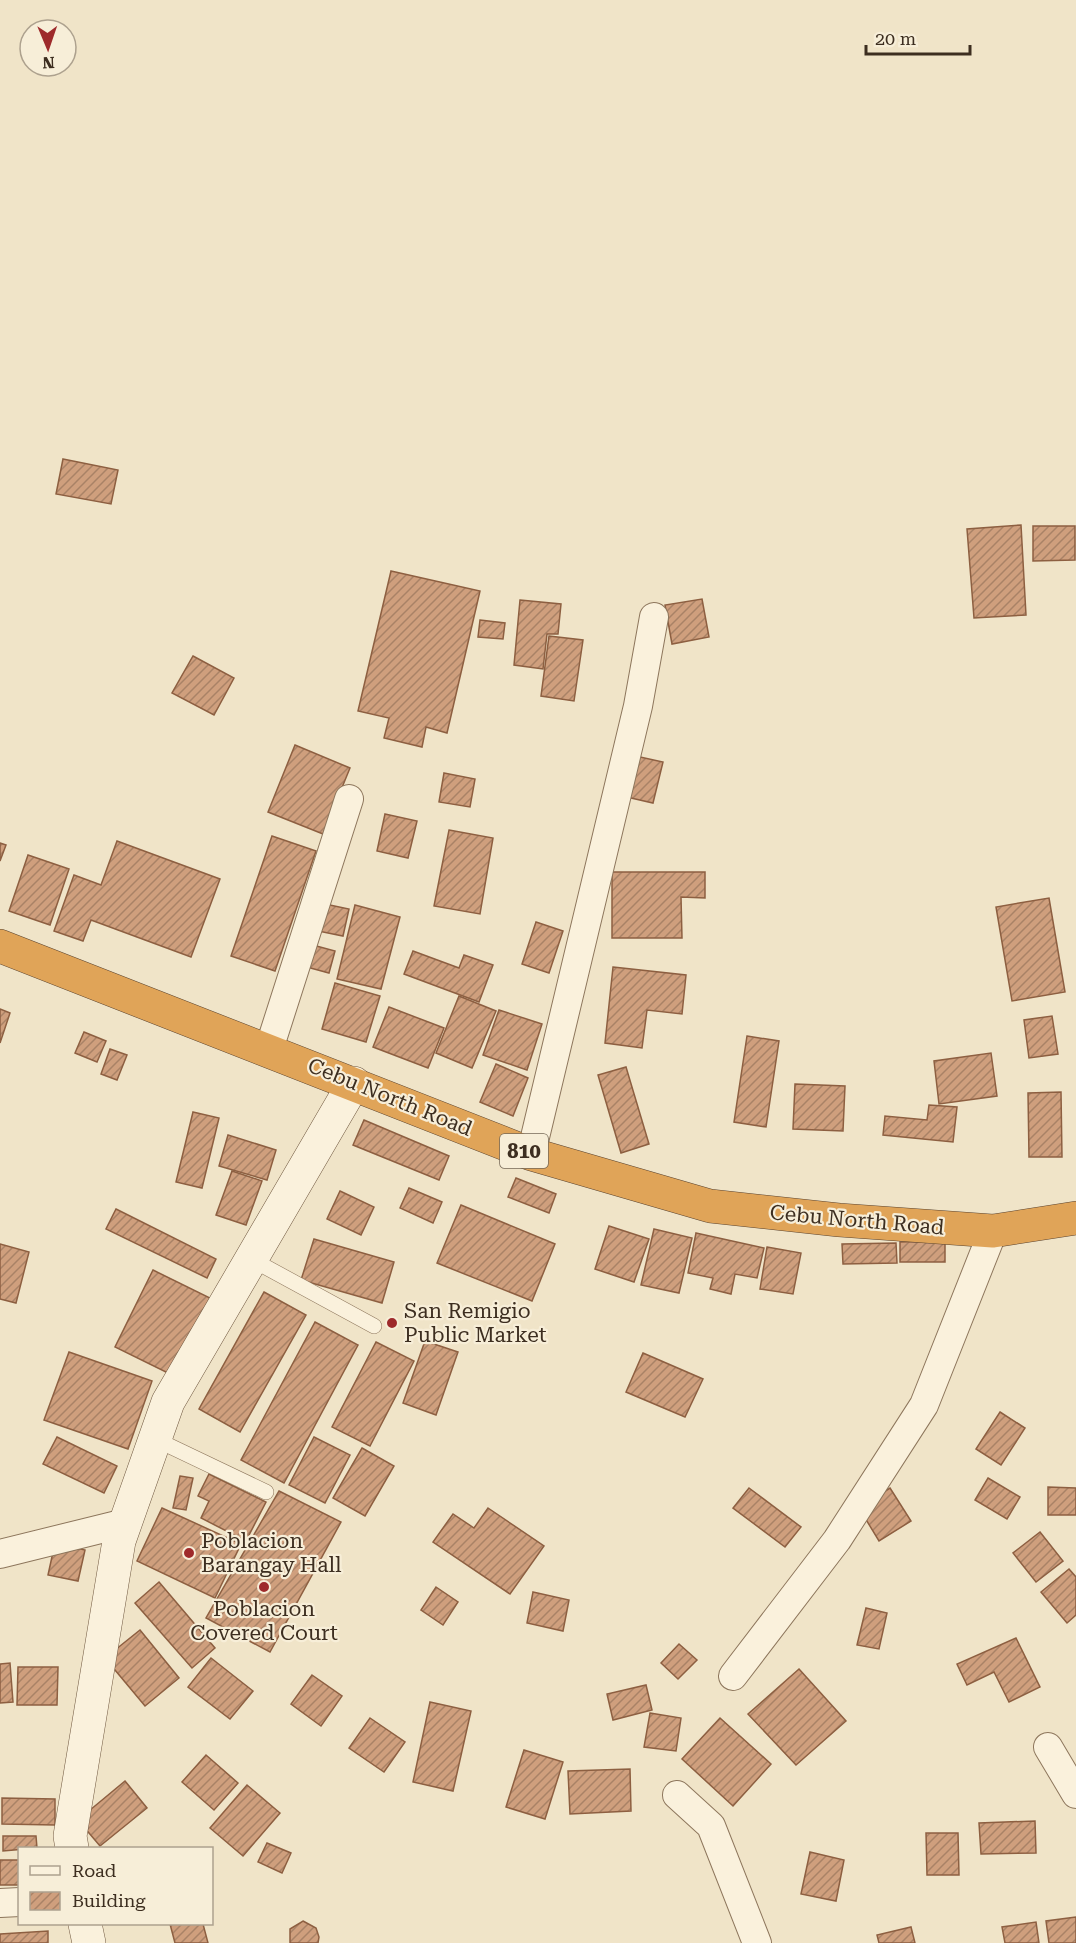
<svg xmlns="http://www.w3.org/2000/svg" width="1076" height="1943" viewBox="0 0 1076 1943" font-family="'Roboto Serif',serif">
	<style>
		.building { fill: url(#building-hatch); stroke: #8d5f41; stroke-width: 1.5 }
		.lines { fill: none; stroke-linecap: round; stroke-linejoin: round }
		.lane-casing { stroke: #8d765c; stroke-width: 16 }
		.street-casing { stroke: #8d765c; stroke-width: 30 }
		.secondary-casing { stroke: #6f573f; stroke-width: 34 }
		.highway-casing { stroke: #5b4430; stroke-width: 34 }
		.lane { stroke: #faf1dc; stroke-width: 15 }
		.street { stroke: #faf1dc; stroke-width: 28 }
		.secondary { stroke: #faf1dc; stroke-width: 33 }
		.highway { stroke: #e0a458; stroke-width: 33 }
		.poi-dot { fill: #9e2a2b; stroke: #f7eed8; stroke-width: 2 }
		.labels { text-anchor: middle; stroke-width: 4.5; stroke-linejoin: round; paint-order: stroke }
		.shield { fill: #f7eed8; stroke: #756857; stroke-width: 1.5 }
		.shield-label { font-size: 20px; font-weight: bold; fill: #3d2e20 }
		.street-label { font-size: 21px; fill: #3d2e20; stroke: #f7eed8 }
		.poi-label { font-size: 21px; fill: #3d2e20; stroke: #f7eed8; text-anchor: start }
	</style>
	<defs>
		<pattern id="building-hatch" width="6" height="6" patternUnits="userSpaceOnUse" patternTransform="scale(1.5)"><rect width="6" height="6" fill="#cf9f7d"/><path d="M-1 1l2-2M0 6l6-6M5 7l2-2" fill="none" stroke="#a98266"/></pattern>
	</defs>
	<rect width="100%" height="100%" fill="#f0e4c8"/>
	<!-- building -->
	<g class="building">
		<path d="M63 459 118 470 111 504 56 494Z"/>
		<path d="M1021 525 1026 615 974 618 967 529Z"/>
		<path d="M1033 526H1075V560L1033 561Z"/>
		<path d="M391 571 480 591 447 733 426 727 422 747 384 738 389 718 358 711Z"/>
		<path d="M702 599 709 637 672 644 665 605Z"/>
		<path d="M520 600 561 604 558 634H547L543 669 514 665Z"/>
		<path d="M480 620 505 623 503 639 478 637Z"/>
		<path d="M549 636 583 640 574 701 541 696Z"/>
		<path d="M193 656 234 678 214 715 172 693Z"/>
		<path d="M295 745 350 768 323 834 268 812Z"/>
		<path d="M631 755 663 762 653 803 622 796Z"/>
		<path d="M444 773 475 779 470 807 439 802Z"/>
		<path d="M385 814 417 821 408 858 377 851Z"/>
		<path d="M449 830 493 838 480 914 434 906Z"/>
		<path d="M272 836 316 851 275 971 231 956Z"/>
		<path d="M117 841 220 879 191 957 91 920 83 941 54 931 74 875 101 885Z"/>
		<path d="M0 843 6 845 0 861Z"/>
		<path d="M28 855 69 869 50 925 9 911Z"/>
		<path d="M612 872H705V898L681 897 682 938H612Z"/>
		<path d="M1049 898 1065 992 1012 1001 996 907Z"/>
		<path d="M325 904 349 909 343 936 318 931Z"/>
		<path d="M355 905 400 917 381 989 337 979Z"/>
		<path d="M536 922 563 931 549 973 522 964Z"/>
		<path d="M309 944 335 951 329 973 303 966Z"/>
		<path d="M413 951 459 968 464 955 493 965 479 1002 404 974Z"/>
		<path d="M613 967 686 975 682 1014 647 1010 642 1048 605 1043Z"/>
		<path d="M335 983 380 996 366 1042 322 1029Z"/>
		<path d="M459 996 496 1011 472 1068 436 1053Z"/>
		<path d="M389 1007 444 1028 428 1068 373 1047Z"/>
		<path d="M0 1009 10 1013 0 1043Z"/>
		<path d="M499 1010 542 1024 527 1070 483 1055Z"/>
		<path d="M1052 1016 1058 1054 1029 1058 1024 1020Z"/>
		<path d="M84 1032 106 1041 97 1062 75 1053Z"/>
		<path d="M747 1036 779 1041 766 1127 734 1122Z"/>
		<path d="M110 1049 127 1055 117 1080 101 1074Z"/>
		<path d="M991 1053 997 1096 939 1104 934 1061Z"/>
		<path d="M496 1064 528 1078 513 1116 480 1102Z"/>
		<path d="M626 1067 649 1144 621 1153 598 1075Z"/>
		<path d="M795 1084 845 1086 843 1131 793 1129Z"/>
		<path d="M1061 1092 1062 1157H1029L1028 1093Z"/>
		<path d="M929 1105 957 1107 953 1142 883 1135 885 1116 927 1120Z"/>
		<path d="M193 1112 219 1118 202 1188 176 1182Z"/>
		<path d="M364 1120 449 1156 439 1180 353 1145Z"/>
		<path d="M228 1135 276 1150 267 1180 219 1166Z"/>
		<path d="M232 1171 262 1181 246 1225 216 1215Z"/>
		<path d="M516 1178 556 1194 549 1213 508 1197Z"/>
		<path d="M409 1188 442 1202 433 1223 400 1208Z"/>
		<path d="M340 1191 374 1207 361 1235 327 1219Z"/>
		<path d="M461 1205 555 1244 532 1301 437 1263Z"/>
		<path d="M116 1209 216 1259 207 1278 106 1229Z"/>
		<path d="M609 1226 649 1239 634 1282 595 1269Z"/>
		<path d="M654 1229 692 1238 679 1293 641 1285Z"/>
		<path d="M696 1233 764 1248 757 1278 735 1274 731 1294 710 1289 713 1278 688 1273Z"/>
		<path d="M314 1239 394 1262 382 1303 301 1280Z"/>
		<path d="M945 1241V1262H900V1242Z"/>
		<path d="M896 1243 897 1263 843 1264 842 1244Z"/>
		<path d="M0 1244 29 1252 16 1303 0 1299Z"/>
		<path d="M767 1247 801 1253 793 1294 760 1289Z"/>
		<path d="M153 1270 210 1298 172 1375 115 1347Z"/>
		<path d="M264 1292 306 1315 240 1432 199 1409Z"/>
		<path d="M315 1322 358 1345 284 1483 241 1460Z"/>
		<path d="M425 1341 458 1352 436 1415 403 1403Z"/>
		<path d="M376 1342 414 1361 370 1446 332 1427Z"/>
		<path d="M69 1352 152 1381 128 1449 44 1420Z"/>
		<path d="M643 1353 703 1379 685 1417 626 1392Z"/>
		<path d="M1000 1412 1025 1428 1001 1465 976 1449Z"/>
		<path d="M57 1437 117 1466 104 1493 43 1464Z"/>
		<path d="M314 1437 350 1455 325 1503 289 1485Z"/>
		<path d="M362 1448 394 1466 365 1516 333 1498Z"/>
		<path d="M209 1474 266 1502 246 1541 201 1518 209 1501 198 1496Z"/>
		<path d="M180 1476 193 1478 186 1510 173 1508Z"/>
		<path d="M988 1478 1020 1497 1007 1519 975 1500Z"/>
		<path d="M1048 1487 1076 1488V1515H1048Z"/>
		<path d="M749 1488 801 1527 785 1547 733 1508Z"/>
		<path d="M890 1488 911 1521 879 1541 859 1508Z"/>
		<path d="M279 1491 341 1522 270 1652 206 1618Z"/>
		<path d="M162 1508 241 1544 215 1598 137 1561Z"/>
		<path d="M488 1508 544 1546 510 1594 433 1542 453 1514 474 1528Z"/>
		<path d="M1040 1532 1063 1561 1036 1582 1013 1553Z"/>
		<path d="M55 1543 85 1550 78 1581 48 1575Z"/>
		<path d="M1069 1569 1076 1577V1615L1067 1623 1041 1592Z"/>
		<path d="M159 1582 215 1648 192 1668 135 1603Z"/>
		<path d="M436 1587 458 1602 443 1625 421 1610Z"/>
		<path d="M533 1592 569 1600 563 1631 527 1623Z"/>
		<path d="M866 1608 887 1613 879 1649 857 1645Z"/>
		<path d="M140 1630 179 1678 145 1706 105 1658Z"/>
		<path d="M1016 1638 1040 1687 1009 1702 994 1672 967 1685 957 1664Z"/>
		<path d="M679 1644 697 1660 678 1679 661 1663Z"/>
		<path d="M211 1658 253 1691 230 1719 188 1687Z"/>
		<path d="M10 1663 13 1702 0 1703V1664Z"/>
		<path d="M18 1667H58L57 1705H17Z"/>
		<path d="M799 1669 846 1721 796 1765 748 1714Z"/>
		<path d="M312 1675 342 1696 321 1726 291 1704Z"/>
		<path d="M646 1685 652 1710 613 1720 607 1694Z"/>
		<path d="M430 1702 471 1711 453 1791 413 1782Z"/>
		<path d="M650 1713 681 1718 676 1751 644 1747Z"/>
		<path d="M370 1718 405 1742 384 1772 349 1748Z"/>
		<path d="M720 1718 771 1764 733 1806 682 1759Z"/>
		<path d="M524 1750 563 1762 545 1819 506 1807Z"/>
		<path d="M206 1755 238 1783 214 1810 182 1782Z"/>
		<path d="M630 1769 631 1811 570 1814 568 1771Z"/>
		<path d="M125 1781 147 1808 100 1846 78 1820Z"/>
		<path d="M247 1785 280 1813 243 1856 210 1828Z"/>
		<path d="M2 1798 55 1799V1825L2 1824Z"/>
		<path d="M1035 1821 1036 1853 981 1854 979 1823Z"/>
		<path d="M926 1833H958L959 1875H927Z"/>
		<path d="M3 1836H36L37 1848 3 1851Z"/>
		<path d="M267 1843 291 1853 282 1873 258 1862Z"/>
		<path d="M810 1852 844 1860 836 1901 801 1894Z"/>
		<rect x="0" y="1860" width="20" height="25"/>
		<path d="M1076 1917V1943H1049L1046 1921Z"/>
		<path d="M303 1921 316 1928 319 1937 318 1943H290V1929Z"/>
		<path d="M1036 1922 1039 1943H1005L1002 1927Z"/>
		<path d="M170 1924H203L208 1943H175Z"/>
		<path d="M911 1927 915 1943H879L877 1935Z"/>
		<path d="M48 1931V1943H0V1934Z"/>
	</g>
	<g class="lines">
		<defs>
			<g id="lane">
				<path d="M251 1259 374 1326"/>
				<path d="M155 1439 266 1492"/>
			</g>
			<g id="street">
				<path d="M269 1049 349 799"/>
				<path d="M531 1154 638 706 654 617"/>
				<path d="M0 1554 125 1523"/>
				<path d="M733 1676 837 1540 924 1405 993 1231"/>
				<path d="M1048 1747 1076 1794"/>
				<path d="M677 1795 711 1826 757 1943"/>
				<path d="M0 1903 20 1902"/>
			</g>
			<g id="secondary">
				<path d="M72 1848 70 1836 119 1541 168 1402 354 1083"/>
				<path d="M85 1924 89 1943"/>
			</g>
			<path id="highway" d="M0 946 531 1154 710 1206 839 1220 993 1231 1076 1218"/>
		</defs>
		<!-- lane casing -->
		<use href="#lane" class="lane-casing"/>
		<!-- street casing -->
		<use href="#street" class="street-casing"/>
		<!-- secondary casing -->
		<use href="#secondary" class="secondary-casing"/>
		<!-- highway casing -->
		<use href="#highway" class="highway-casing"/>
		<!-- lane -->
		<use href="#lane" class="lane"/>
		<!-- street -->
		<use href="#street" class="street"/>
		<!-- secondary -->
		<use href="#secondary" class="secondary"/>
		<!-- highway -->
		<use href="#highway" class="highway"/>
	</g>
	<!-- markers -->
	<g class="poi-dot">
		<circle cx="392" cy="1323" r="6"/>
		<circle cx="189" cy="1553" r="6"/>
		<circle cx="264" cy="1587" r="6"/>
	</g>
	<g class="labels">
		<!-- shield labels -->
		<rect class="shield" x="500" y="1134" width="48" height="34" rx="4.5"/>
		<g class="shield-label">
			<text x="524" y="1158">810</text>
		</g>
		<!-- street labels -->
		<g class="street-label">
			<text transform="translate(390 1097) rotate(22)" y="7">Cebu North Road</text>
			<text transform="translate(857 1220) rotate(5)" y="7">Cebu North Road</text>
		</g>
		<!-- poi labels -->
		<g class="poi-label">
			<text x="404" y="1318">San Remigio<tspan x="404" dy="24">Public Market</tspan></text>
			<text x="201" y="1548">Poblacion<tspan x="201" dy="24">Barangay Hall</tspan></text>
			<text x="264" y="1616" text-anchor="middle">Poblacion<tspan x="264" dy="24">Covered Court</tspan></text>
		</g>
	</g>
	<!-- legend -->
	<rect x="18" y="1847" width="195" height="78" fill="#f7eed8" stroke="#ada18e" stroke-width="1.5"/>
	<rect x="30" y="1866" width="30" height="9" fill="#faf1dc" stroke="#ada18e" stroke-width="1.5"/>
	<text x="72" y="1877" font-size="18" fill="#3d2e20">Road</text>
	<rect x="30" y="1892" width="30" height="18" fill="url(#building-hatch)" stroke="#ada18e" stroke-width="1.5"/>
	<text x="72" y="1907" font-size="18" fill="#3d2e20">Building</text>
	<!-- north arrow -->
	<g transform="translate(48 48) rotate(178)"><circle r="28" fill="#f7eed8" stroke="#ada18e" stroke-width="1.5"/>
	<path d="M0-4.5L10 22L0 15L-10 22Z" fill="#9e2a2b"/>
	<text y="-9" font-size="16" font-weight="bold" text-anchor="middle" fill="#3d2e20">N</text>
	</g>
	<!-- scale -->
	<path d="M866 45v9h104v-9" fill="none" stroke="#3d2e20" stroke-width="3"/>
	<text x="875" y="45" font-size="18" fill="#3d2e20" stroke="#f7eed8" stroke-width="4.5" paint-order="stroke">20 m</text>
</svg>
